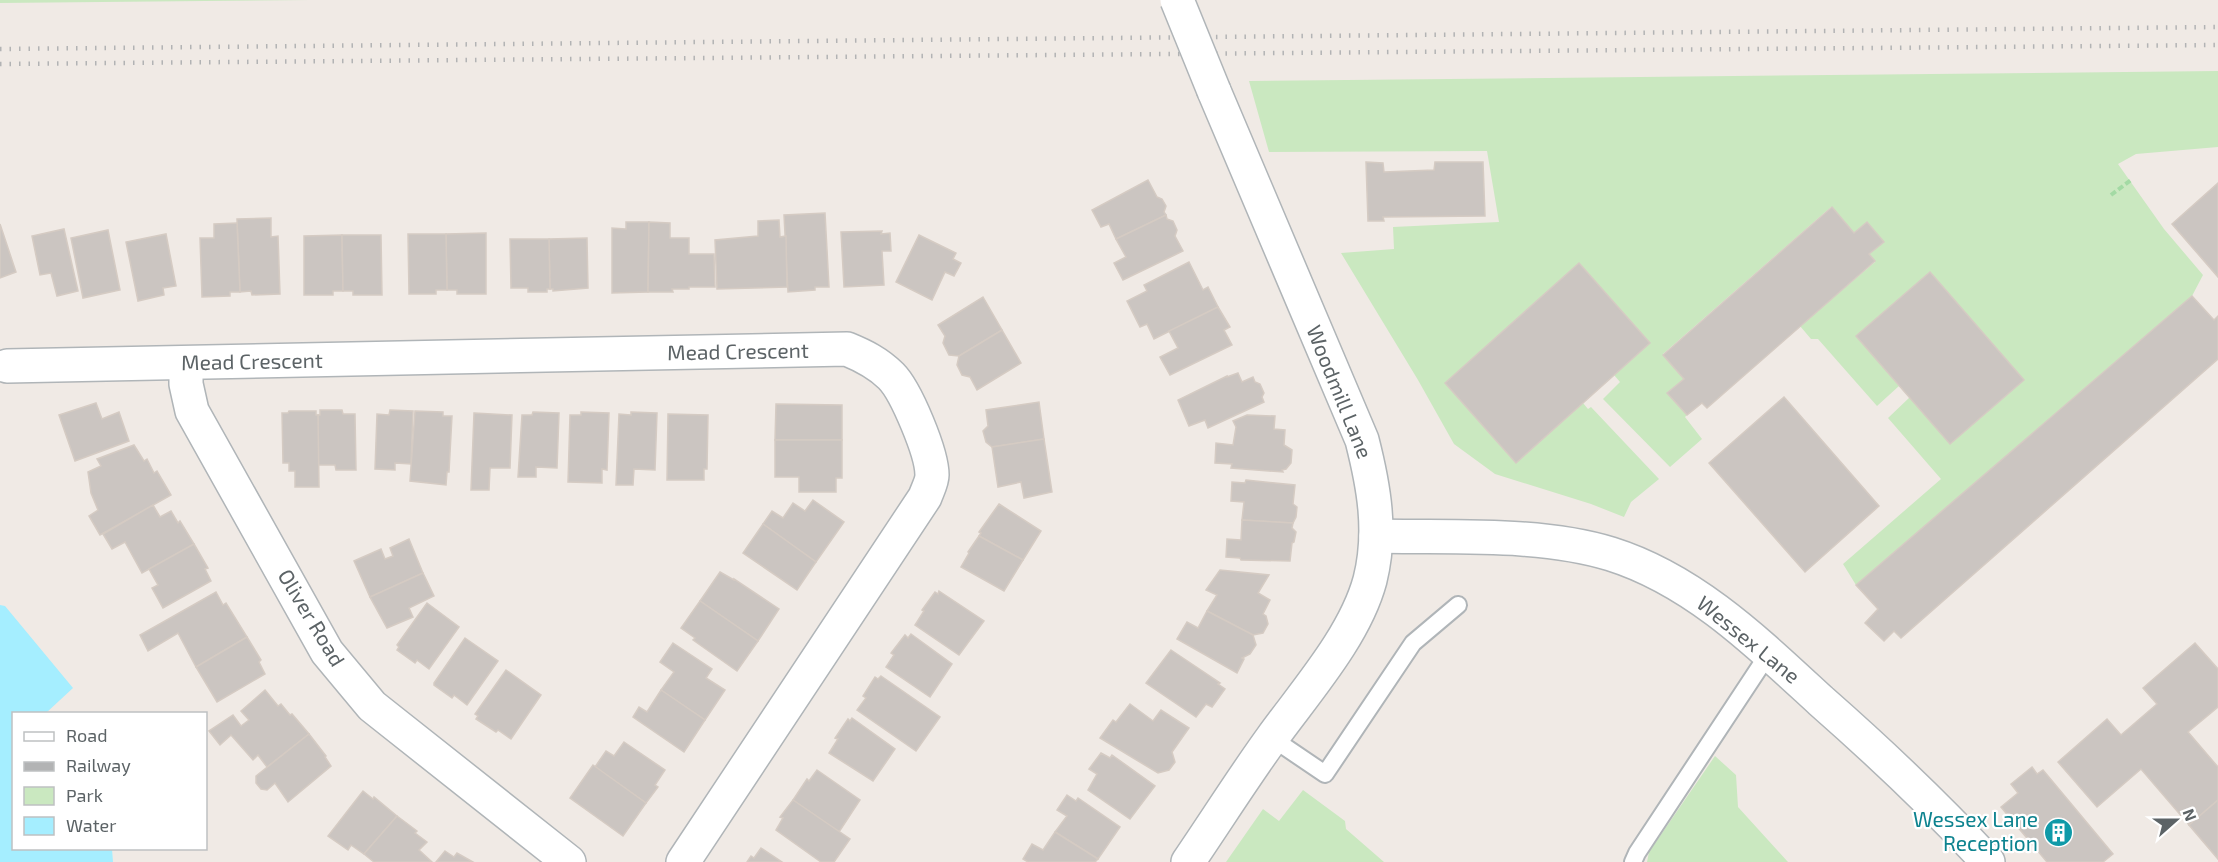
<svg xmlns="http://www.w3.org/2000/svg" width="2218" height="862" viewBox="0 0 2218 862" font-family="'Exo 2',sans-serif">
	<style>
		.green { fill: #cae8c0 }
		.water { fill: #a5eeff }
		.building { fill: #cbc5c1; stroke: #d5cbc3; stroke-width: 1.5 }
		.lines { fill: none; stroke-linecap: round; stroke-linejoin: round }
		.service-casing { stroke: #b0b5b8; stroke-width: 20 }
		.minor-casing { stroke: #b0b5b8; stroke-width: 36 }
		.tertiary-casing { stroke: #b0b5b8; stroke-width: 36 }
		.path { stroke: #a3daa4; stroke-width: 4; stroke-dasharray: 6 3; stroke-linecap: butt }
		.service { stroke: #fff; stroke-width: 16 }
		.minor { stroke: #fff; stroke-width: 33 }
		.tertiary { stroke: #fff; stroke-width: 33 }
		.rail { stroke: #b2b3b4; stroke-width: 4.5; stroke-dasharray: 1.5 8; stroke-linecap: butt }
		.tertiary-bridge-casing { stroke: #b0b5b8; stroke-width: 36; stroke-linecap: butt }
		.tertiary-bridge { stroke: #fff; stroke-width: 33 }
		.labels { text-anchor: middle; stroke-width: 4.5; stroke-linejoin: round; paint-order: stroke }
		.street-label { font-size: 21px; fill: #5c6366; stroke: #fff }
		.culture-label { font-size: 21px; fill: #0d838f; stroke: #fff; text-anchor: end }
	</style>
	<rect width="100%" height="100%" fill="#f0eae5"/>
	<!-- green -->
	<g class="green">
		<path d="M0 0H310L0 3Z"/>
		<path d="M2218 71V147L2136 154 2118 164 2164 229 2203 275 2192 296 1856 585 1843 564 1941 479 1888 418 1910 397 1950 444 2024 380 1930 272 1857 336 1899 386 1877 406 1818 339H1811L1800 326 1875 262 1869 254 1884 242 1854 233 1831 207 1663 354 1684 379 1668 393 1687 415 1685 417 1702 439 1670 467 1603 399 1620 382 1614 375 1650 343 1579 264 1445 383 1516 463 1583 403 1588 409 1591 407 1659 479 1631 502 1624 517 1591 504 1495 474 1454 444 1418 380 1341 253 1394 249 1393 227 1499 222 1487 151 1269 152 1249 81Z"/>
		<path d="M1715 756 1736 775 1738 807 1788 862H1647L1649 852Z"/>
		<path d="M1303 790 1345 821 1346 829 1384 862H1226L1263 809 1279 821Z"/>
	</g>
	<!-- water -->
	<path class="water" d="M0 605 5 606 73 688 46 713 14 714V848L112 849 113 862H0Z"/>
	<!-- building -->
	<g class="building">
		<path d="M1366 162 1383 163 1384 172 1434 170 1435 162H1483L1485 216 1383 217 1384 221H1368Z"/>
		<path d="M1148 180 1157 197 1162 199 1166 206 1164 212 1166 215 1116 239 1109 224 1101 227 1092 210Z"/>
		<path d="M2218 183V277L2172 224Z"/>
		<path d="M1832 207 1854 233 1867 222 1884 242 1869 254 1875 261 1707 408 1702 403 1687 415 1667 393 1684 379 1663 355Z"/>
		<path d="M825 213 829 287H815V290L788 292 784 215Z"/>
		<path d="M1166 215 1167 219 1173 221 1177 230 1175 236 1183 251 1123 280 1114 263 1126 257 1116 239Z"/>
		<path d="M271 218V237L278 236 280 294 252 295 251 291 240 292 237 219Z"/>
		<path d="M779 220 780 237 786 236 787 287 717 289 715 240 758 236V221Z"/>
		<path d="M626 222H649L648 292 612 293V228L626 229Z"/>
		<path d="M649 222 670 223V238H689V254H714L715 287H689V289H672L673 292H648Z"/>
		<path d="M237 223 240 292H230V296L202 297 200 238H214V224Z"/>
		<path d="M0 224 16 272 0 278Z"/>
		<path d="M64 229 78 291 57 296 51 273 40 275 32 236Z"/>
		<path d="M108 230 120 290 83 298 71 238Z"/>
		<path d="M882 231 881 234 890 233 891 251H882L884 285 844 287 841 232Z"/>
		<path d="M486 233V294H457V290H447L446 234Z"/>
		<path d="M166 234 176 286 163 288 164 295 138 301 126 242Z"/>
		<path d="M408 234H446L447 290H436V294H409Z"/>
		<path d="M342 235 343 291H333V295H304V236Z"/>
		<path d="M342 235H381L382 295H353V291H343Z"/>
		<path d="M919 235 956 253 953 259 961 263 954 276 945 272 932 300 896 282Z"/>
		<path d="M587 238 588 288 553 291V289H550L549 239Z"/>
		<path d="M510 239H549L550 289H547V292H528V288H511Z"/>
		<path d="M1189 262 1203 290 1208 287 1218 307 1154 339 1147 324 1140 327 1127 301 1147 291 1144 285Z"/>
		<path d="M1579 263 1650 343 1516 463 1445 383Z"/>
		<path d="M1930 272 2024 380 1950 444 1856 336Z"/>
		<path d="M2192 296 2214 320 2218 316V359L1901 638 1894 631 1884 641 1865 623 1878 609 1856 585Z"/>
		<path d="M983 297 1002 330 959 356 949 355 943 343 945 336 938 325Z"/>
		<path d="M1218 307 1230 327 1224 330 1232 345 1170 375 1160 357 1178 348 1169 331Z"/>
		<path d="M1002 330 1021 363 977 390 970 377 962 375 957 365 959 356Z"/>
		<path d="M1238 373 1242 382 1253 377 1255 382 1260 384 1264 393 1262 397 1264 402 1208 428 1205 420 1189 426 1178 400 1227 376V377Z"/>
		<path d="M1784 397 1879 506 1805 572 1709 463Z"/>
		<path d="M1039 402 1044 439 992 447 986 442 983 431 988 426 986 410Z"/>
		<path d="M96 403 102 419 119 412 129 441 75 461 59 415Z"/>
		<path d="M776 404 842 405V440H775Z"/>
		<path d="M320 410H342L343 414H355L356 470H336L335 465H318V415H320Z"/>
		<path d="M390 410 413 411 411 464 395 463V470L375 469 377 414 389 415Z"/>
		<path d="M289 411H316V415H318L319 487H295V471H289V463H283L282 413H288Z"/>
		<path d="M415 411 443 412V416H452L449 472H447L446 485 410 481Z"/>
		<path d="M533 412 559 413 557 468 536 467V477H518L522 415H532Z"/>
		<path d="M581 412 609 413 607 470 602 469V483L568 482 570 415H581Z"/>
		<path d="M631 412 657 413 655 470 634 469 633 485H616L619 414 631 415Z"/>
		<path d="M474 413 512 415 510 468H490L489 490H471Z"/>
		<path d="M668 414 708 415 707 469H704V480H667Z"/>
		<path d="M1247 415 1275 416 1274 429 1285 430 1284 445 1292 450 1291 463 1286 469 1282 470 1283 472 1231 468 1232 464 1215 463 1216 443 1233 445 1236 427 1233 421Z"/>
		<path d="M1044 439 1052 492 1024 498 1021 482 998 487 992 447Z"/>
		<path d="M775 440H842V478H836V492H799V477H775Z"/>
		<path d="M134 445 144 461 147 459 154 473 157 471 171 495 100 535 89 516 98 510 91 493 88 472 101 466 97 459Z"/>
		<path d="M1246 480 1295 485 1293 504 1297 507 1296 517 1293 523 1242 520 1244 502 1231 501 1232 482 1245 483Z"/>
		<path d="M813 500 844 522 816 562 763 524 772 511 783 518 793 503 805 511Z"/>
		<path d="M999 504 1041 531 1023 560 979 536 981 533 979 532Z"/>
		<path d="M153 505 160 517 171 511 178 523 180 521 194 544 142 573 125 542 112 549 103 534Z"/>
		<path d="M1242 520 1293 523 1292 528 1296 532 1294 542 1292 543 1290 561 1241 560 1240 558 1226 557 1227 539 1241 540Z"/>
		<path d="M763 524 816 562 797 590 743 553Z"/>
		<path d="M979 536 1023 560 1004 591 961 567 969 553 968 552Z"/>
		<path d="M409 539 423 573 370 597 354 561 381 549 385 559 393 556 390 548Z"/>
		<path d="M194 544 208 568 205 569 211 581 163 608 152 588 158 585 149 569Z"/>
		<path d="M1220 570 1269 575 1258 593 1270 600 1263 614 1266 616 1268 624 1263 633 1253 635 1207 611 1217 595 1206 590Z"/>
		<path d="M720 572 734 580V579L779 609 758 641 700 601Z"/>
		<path d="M423 573 434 596 409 608 413 617 387 628 370 597Z"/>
		<path d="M939 591 984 621 959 655 915 625 924 611 922 610 935 592 938 594Z"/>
		<path d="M216 592 223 605 226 603 247 637 196 667 178 633 148 651 140 635Z"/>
		<path d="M700 601 758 641 737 671 693 640 695 638 681 628Z"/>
		<path d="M427 603 459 627 429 669 417 660 415 663 397 650 399 647 397 645Z"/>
		<path d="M1207 611 1253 635 1256 645 1250 654 1242 658 1244 659 1237 673 1177 639 1187 622 1198 628Z"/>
		<path d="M911 634 952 664 930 697 886 667 894 655 891 653 905 635 908 638Z"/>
		<path d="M247 637 261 660 259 662 265 674 217 702 196 667Z"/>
		<path d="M465 638 498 661 467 705 454 695 452 698 434 685V683Z"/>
		<path d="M673 643 712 669 706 678 725 690 705 720 661 690 674 672 660 662Z"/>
		<path d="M2195 643 2218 669V707L2188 732 2218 767V800L2189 825 2141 769 2097 807 2058 762 2107 719 2121 735 2157 704 2143 688Z"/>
		<path d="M1171 650 1220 683 1218 684 1225 689 1212 707 1206 704 1196 717 1146 683Z"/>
		<path d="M506 670 541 695 511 739 498 730 496 732 476 719 478 716 475 714Z"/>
		<path d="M881 676 940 717 916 751 857 710 866 698 863 696 875 677 878 679Z"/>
		<path d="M265 690 278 706 281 704 290 715 292 714 309 734 267 767 258 755 253 760 231 735 220 745 209 731 233 715 241 726 249 720 241 711Z"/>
		<path d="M661 690 705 720 684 752 633 717 639 707 647 712Z"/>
		<path d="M1130 704 1153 721 1161 710 1189 728 1172 752 1175 762 1169 770 1158 773 1100 738 1113 720 1116 722Z"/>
		<path d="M852 718 895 749 873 781 829 753 838 739 835 738 848 719 850 721Z"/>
		<path d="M309 734 326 756 325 757 331 766 288 802 275 783 267 790 261 789 256 783V776Z"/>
		<path d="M624 742 665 770 655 785 658 787 646 803 595 767 606 751 614 756Z"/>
		<path d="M1101 753 1110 758 1112 755 1155 786 1130 819 1088 790 1097 774 1089 769Z"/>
		<path d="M593 765 646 803 623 836 570 798Z"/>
		<path d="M2032 767 2037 774 2043 770 2113 854 2103 862H2047L2001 807 2018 793 2011 784Z"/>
		<path d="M817 770 860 800 839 832 793 800 807 779 809 781Z"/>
		<path d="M363 791 373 799 374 797 397 816 364 854 351 845 348 850 328 836Z"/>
		<path d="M1067 795 1076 801 1078 798 1120 827 1098 859 1055 832 1067 816 1057 810Z"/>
		<path d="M793 800 850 839 834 862H821L776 830 783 818 780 817Z"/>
		<path d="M2218 800V859L2189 825Z"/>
		<path d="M397 816 417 831 415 833 427 842 419 850 432 862H374L364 854Z"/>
		<path d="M1055 832 1098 859 1095 862H1028L1023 859 1032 844 1043 850Z"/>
		<path d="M761 848 782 862H747L751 856 754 858Z"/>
		<path d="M445 851 454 857 457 853 473 862H436Z"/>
	</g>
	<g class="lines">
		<defs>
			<g id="service">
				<path d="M1272 738 1325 774 1413 643 1458 605"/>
				<path d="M1633 862 1637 853 1769 653"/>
			</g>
			<g id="minor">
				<path d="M186 363V384L192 411 327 652 372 706 569 862"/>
				<path d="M7 366 847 349C864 356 878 363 891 376 906 391 932 453 932 475 932 482 927 491 925 497L683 862"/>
			</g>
			<g id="tertiary">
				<path d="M1376 536C1450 538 1540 532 1611 554 1694 580 1759 644 1821 701 1879 752 1936 806 1988 862"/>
				<path d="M1188 862C1216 821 1243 778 1272 738 1306 691 1355 636 1370 580 1382 532 1374 487 1362 440L1214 91"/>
			</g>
		</defs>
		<!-- service casing -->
		<use href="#service" class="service-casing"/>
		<!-- minor casing -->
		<use href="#minor" class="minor-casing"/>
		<!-- tertiary casing -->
		<use href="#tertiary" class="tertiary-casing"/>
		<!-- path -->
		<path class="path" d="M2111 195 2131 180"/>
		<!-- service -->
		<use href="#service" class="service"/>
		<!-- minor -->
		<use href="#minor" class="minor"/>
		<!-- tertiary -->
		<use href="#tertiary" class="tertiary"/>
		<!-- rail -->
		<g class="rail">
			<path d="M0 49 2218 27"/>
			<path d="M0 64 2218 45"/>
		</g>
		<defs>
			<path id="tertiary-bridge" d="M1177 0 1214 91"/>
		</defs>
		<!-- tertiary-bridge casing -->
		<use href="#tertiary-bridge" class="tertiary-bridge-casing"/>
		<!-- tertiary-bridge -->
		<use href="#tertiary-bridge" class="tertiary-bridge"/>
	</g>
	<!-- icons -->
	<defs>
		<symbol id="building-disc" viewBox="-11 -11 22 22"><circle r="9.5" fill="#0f9aa8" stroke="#fff"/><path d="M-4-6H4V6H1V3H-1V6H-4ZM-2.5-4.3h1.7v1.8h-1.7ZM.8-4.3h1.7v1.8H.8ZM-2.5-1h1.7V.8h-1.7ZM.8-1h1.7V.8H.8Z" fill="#fff"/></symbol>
	</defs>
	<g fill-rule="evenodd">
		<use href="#building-disc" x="2042" y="816" width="33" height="33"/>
	</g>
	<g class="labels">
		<!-- street labels -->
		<g class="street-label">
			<text transform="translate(738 352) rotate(-1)" y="7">Mead Crescent</text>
			<text transform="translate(252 362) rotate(-1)" y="7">Mead Crescent</text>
			<text transform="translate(1339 392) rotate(68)" y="7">Woodmill Lane</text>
			<text transform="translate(311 618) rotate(59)" y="7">Oliver Road</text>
			<text transform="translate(1748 640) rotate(39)" y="7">Wessex Lane</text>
		</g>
		<!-- culture labels -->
		<g class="culture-label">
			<text x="2038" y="827">Wessex Lane<tspan x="2038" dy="24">Reception</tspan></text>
		</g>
	</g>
	<!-- legend -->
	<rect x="12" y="712" width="195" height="138" fill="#ffffff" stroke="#bec1c2" stroke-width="1.5"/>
	<rect x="24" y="732" width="30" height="9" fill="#ffffff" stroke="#bec1c2" stroke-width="1.5"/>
	<text x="66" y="742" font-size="18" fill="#5c6366">Road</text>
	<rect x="24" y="762" width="30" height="9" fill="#b2b3b4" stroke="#bec1c2" stroke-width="1.5"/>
	<text x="66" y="772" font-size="18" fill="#5c6366">Railway</text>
	<rect x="24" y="787" width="30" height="18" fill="#cae8c0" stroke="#bec1c2" stroke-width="1.5"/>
	<text x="66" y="802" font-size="18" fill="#5c6366">Park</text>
	<rect x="24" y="817" width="30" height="18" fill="#a5eeff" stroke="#bec1c2" stroke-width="1.5"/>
	<text x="66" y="832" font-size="18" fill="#5c6366">Water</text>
	<!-- north arrow -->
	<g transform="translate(2176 820) rotate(69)" stroke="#ffffff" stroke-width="4.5" paint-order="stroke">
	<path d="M0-4.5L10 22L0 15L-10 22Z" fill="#5c6366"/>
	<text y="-9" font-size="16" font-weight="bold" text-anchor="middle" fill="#5c6366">N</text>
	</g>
</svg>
